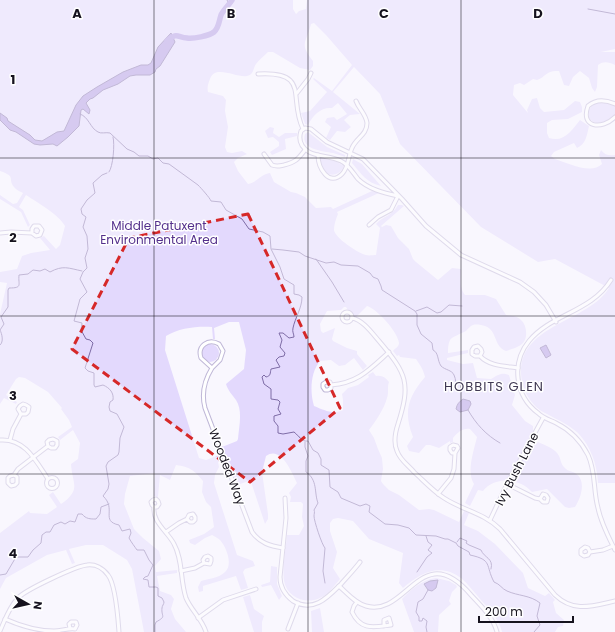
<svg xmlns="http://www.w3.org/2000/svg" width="615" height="632" viewBox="0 0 615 632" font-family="Poppins,sans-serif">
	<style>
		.green { fill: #e3d9fd }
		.water { fill: #aa92e1; stroke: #7e6ca6 }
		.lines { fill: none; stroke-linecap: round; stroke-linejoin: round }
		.stream { stroke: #7e6ca6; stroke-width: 1 }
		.river { stroke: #aa92e1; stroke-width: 5.5 }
		.street-casing { stroke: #bfb7d7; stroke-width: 5 }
		.street { stroke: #fff; stroke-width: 3 }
		.marked { fill: none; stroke: #d62828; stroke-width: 3; stroke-dasharray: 8 5; stroke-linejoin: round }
		.grid { fill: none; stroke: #16131e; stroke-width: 1; stroke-opacity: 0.55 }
		.labels { text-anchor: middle; stroke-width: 3; stroke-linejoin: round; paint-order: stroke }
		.park-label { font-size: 12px; fill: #532f8b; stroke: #fff }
		.street-label { font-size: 12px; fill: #16131e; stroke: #fff }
		.neighbourhood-label { font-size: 13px; letter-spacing: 1px; fill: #403953; stroke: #fff }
		.grid-label { font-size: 13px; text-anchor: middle; font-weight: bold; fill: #16131e; stroke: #fff; stroke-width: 3; stroke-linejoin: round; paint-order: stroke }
	</style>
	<rect width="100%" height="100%" fill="#f9f7fe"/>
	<!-- green -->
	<g class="green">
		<path d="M0 0H293V9L296 14 299 11 306 9 307 0H615V49L601 52H615V65C608 62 604 61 598 65L597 87 595 92 592 88 589 78 580 71 573 77 569 86 564 85 559 71C546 70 547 76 537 80L533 79 524 85 520 83 514 85 513 95 528 113 527 110 532 99 537 98 540 108 544 112 564 110 575 101 580 102 582 107V112L568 119 552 120 547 123V133L549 138C564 143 572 130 580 120L589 126C587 135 586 144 577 148L574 143 554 152 551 156 555 159C568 163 591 175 602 164L599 155 601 150C605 155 609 156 615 155V483H598C597 464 591 447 578 433 569 425 558 420 547 414 531 407 521 389 521 372 521 324 588 322 609 288L555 259 538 262 481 227 400 144 380 94 354 67 333 92 360 114 350 115 344 120 351 127 345 132 337 131 330 140 326 138 331 127 325 122 327 118 334 117 337 120 347 114 338 103 332 108C321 107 313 115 308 125L305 124 301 113 310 111 327 92 313 79 314 78 332 91 352 65 326 35 314 23 311 24C306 44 299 43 313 61V66L310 70 300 68 273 52H268C264 56 259 60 256 64 253 68 254 75 247 76 236 78 215 64 210 79 208 84 207 87 208 92L223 96 226 100 225 111 228 127 225 147 227 152 232 153 242 151 247 154 238 158 234 162 238 171 248 184C256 183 261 174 270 173L274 182 291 192 296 193 305 197 316 208 331 207 333 209 372 191 379 193 337 212 338 214C336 219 334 224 334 230 335 238 358 253 366 255 369 256 373 255 376 255L380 228 376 224C384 215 391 217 398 205H402L404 206 381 226 382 227 386 225 391 226 398 238 409 249 413 259 416 262 438 280 452 268 461 269C461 279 459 287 465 295H485L496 299 506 315C511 316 517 316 521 320 527 325 528 338 523 343 518 348 511 349 506 351 493 346 498 331 485 326 482 325 476 324 473 325 470 326 468 329 466 331 461 334 453 336 450 340 448 344 448 349 448 353L468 350V353L447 358V360L463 364 473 363 477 378 491 379C498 375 501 372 509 375L515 395 512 405 525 421 533 426V431L528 441 530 446 535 445 538 442C545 445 556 449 559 456 561 460 561 464 564 467 567 471 571 471 575 473 587 480 581 498 575 507L569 508 565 507 547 489 532 492C520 478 495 476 483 491L478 490 470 506 465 503 474 484C466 472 474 450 477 437L470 429C463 428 458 432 453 438V442L450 443V441L439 448 430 445H426L419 453 409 451 407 446 413 437C403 412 408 397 425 377 423 369 420 365 416 359L400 357 399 355 397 356 393 351C395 348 399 347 399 343 398 332 377 309 367 306L356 317 351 315 346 307H344L341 310 327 311 320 324 321 331 323 333 335 328 332 339 333 341 347 348 357 351V354L367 366 363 370 354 358 345 365 339 366 331 360 320 361C310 373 310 393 314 406 324 410 333 415 343 410V400L342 394 348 388 358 385 369 377 368 375 373 372 376 376C382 375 385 377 389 382 387 387 389 393 387 398 384 409 376 421 369 430L374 438 378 449 382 458 383 469 381 481 383 484 389 490 399 495 419 510 429 509 434 510 459 522 464 511 469 513 464 525 478 531 495 544 523 573 528 588 545 596 549 593 555 600 553 602 556 613 564 620 563 626 558 627 555 632H502C499 619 489 609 480 599 474 592 468 584 461 578 440 562 420 573 403 588L399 583 403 553 369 539 353 521 338 518 333 519 330 523V531L337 552 333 568 340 579C334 586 328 595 320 598 305 605 287 597 284 581 282 570 286 547 287 535H299L304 526 302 517 303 504 301 502H290L291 497 289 493 297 483C292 473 281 445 266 456L262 472 268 514V519L265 524 251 482 249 481 237 485 222 447 237 441 238 439C239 426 243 411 236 400 232 394 228 391 226 384L244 369 246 350 239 322H229L214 328 215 339H213L212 327C197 326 179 328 166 336L165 350 199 458 206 460 219 455 221 461 218 462 219 467 215 475 214 483 237 555 253 561 255 566 245 569 243 572 248 588 241 590 236 576 203 586V591L199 592 198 587 201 581C208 579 219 578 225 572 233 565 227 548 220 540 218 538 215 537 212 535L205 538 195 545 190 543 189 540 204 534 214 527 211 507 206 502 202 492 203 481C194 470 190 467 176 465L170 480 160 475 158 497 154 496 155 473 130 476 125 494 124 504 134 529 143 538 159 551 161 559 155 566 156 572 177 570V573L157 576 160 591 171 595 174 599 171 609 175 619 186 632H144L132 569 127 560 103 545H86L69 549 75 563 72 564 66 550 47 555 6 578 0 589V533L29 511 30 513 47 514 57 507 49 495 53 492 61 504C82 489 72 484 71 464L78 459 80 443 73 430 60 440 58 437 72 427 69 420 61 409 62 408 48 392 25 378 19 377 16 379 6 395 17 402 16 404 4 398 0 404V314L7 283 0 282V272L17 269 22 256 31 253 50 250 40 238 44 236 56 249 60 245 65 226C58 214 38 203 26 195L19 207 23 210 30 225 28 227 21 212 0 199V195L13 204 17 203 23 193C21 192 16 190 14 187 7 178 17 177 0 171Z"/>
		<path d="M602 102 615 106V115C608 122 597 128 589 118V110L593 104Z"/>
		<path d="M270 127 274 128 273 133 279 137 285 133H297V136L285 139 286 149 272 155 270 152 279 146V142L273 137 268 138 265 131Z"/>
		<path d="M308 132 327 147 345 155V157C342 156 337 154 333 153 323 151 300 150 305 134Z"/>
		<path d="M320 158 335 161 344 166C336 182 320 174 320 158Z"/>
		<path d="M353 159 362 164 381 186C367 183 361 174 352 163Z"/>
		<circle cx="210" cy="353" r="9"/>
		<path d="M271 566 277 567V584L282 596 279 600 271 585 262 587 261 585 270 582Z"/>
		<path d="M436 578 449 581 456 585 457 587 452 592 449 601 451 604 439 615 438 632H414L402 599C412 589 421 580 436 578Z"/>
		<path d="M250 595 254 609 264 616 262 622V632H254L253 629 243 597Z"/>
		<path d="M320 608 324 632H312L311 611Z"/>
	</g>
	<!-- water -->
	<g class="water">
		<path d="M171 33 175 42 160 66 156 69 155 72 150 75H136L130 76 118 84 103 90 93 98 90 99 86 103 90 110 89 114 83 109 81 110 79 126 68 137 57 146 53 144 40 145 34 144 16 132 10 130 0 120V113L7 118 8 121 30 135 35 140 42 141 57 132 64 131 76 105 83 96 97 87 123 72 141 65H148L151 63 158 47Z"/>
		<path d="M546 345 551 355 546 358 540 348Z"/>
		<path d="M463 399 470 401 471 404 468 410 460 412 456 409C457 404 459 402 463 399Z"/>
		<path d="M438 580 436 588 432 591 428 590 424 584 430 581Z"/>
	</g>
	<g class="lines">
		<!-- stream -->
		<g class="stream">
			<path d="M227 0 229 4"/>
			<path d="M588 9 615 14"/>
			<path d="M80 114C89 117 90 128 98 132 101 134 106 132 110 133L127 149 134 152 139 156H148L153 159 158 158 163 163 169 164 198 185C201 188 210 198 211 201L221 202 226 210 242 219 249 229 263 232 270 236 271 249 280 267 284 279 294 285V294L299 295 302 297C302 308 295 318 293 328 292 332 294 334 294 337L289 338 283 333H279L282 340 280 347 285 353 284 356 279 357 276 360 280 367 271 369C270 373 271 376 266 377L264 375 262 377 264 384 271 389V399L278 400 280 402 278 409 281 414 274 416V421L278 426V433L283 434 294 432C299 436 302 442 308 441L313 450 318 453 321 459V465L329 470 330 487 338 492 341 498 360 506 366 504 370 506 369 512 385 524 398 525 409 528 416 535 436 536 445 539H448L456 543 458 546 469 552 470 555C493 560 485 565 494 582 500 584 502 589 507 591 518 596 530 595 540 603L537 616 540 625 534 632"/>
			<path d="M109 172C113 167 115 144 113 137"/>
			<path d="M107 173 102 175 93 183 95 193 87 200 81 209 82 214 86 217 83 227 87 236 88 249 85 258 87 268 83 272 80 279 87 292 80 299 74 321 82 323 81 330 86 339 90 340 93 343 85 368 88 371 94 373V385L95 387 103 385C110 388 114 393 113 400L110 402 109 407 110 411 117 414 124 427 120 438 119 452 118 455 108 462 106 466 109 484 108 489 103 496C117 509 100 521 119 525L122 531 130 529 131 533 129 538C131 542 135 547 137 550H144L149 560 153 565 148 576 145 577 143 579 148 580 149 587H156L158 588V596L162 598 164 602C164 604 162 606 162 608 161 617 167 616 156 622L155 625V632"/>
			<path d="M272 249 283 250 299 252 305 256 326 263 334 262 341 265 358 266 370 273 373 277 378 279 381 286 382 290 415 311 417 314V325L421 334 432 343 433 350C439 353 437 360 441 366 445 370 452 370 454 375 456 379 456 385 456 390"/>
			<path d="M316 259 332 282 344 302"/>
			<path d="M416 311 427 307 437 313 441 312 449 305 462 306"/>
			<path d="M0 345C4 342 2 334 0 330L4 324 1 317 8 307V290L9 288C23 288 18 285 19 275L28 274 33 270 40 271 45 269 50 272C63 265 68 268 82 271"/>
			<path d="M468 410C476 424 486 435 500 443"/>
			<path d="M305 442V447L308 456 306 461V472C318 480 314 493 318 503L314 510C315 512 314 514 314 516 314 521 322 545 325 548L323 571 325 583"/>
			<path d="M457 542 460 538 467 541 466 543 469 545 481 550C484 558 494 558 491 569"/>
			<path d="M417 572 427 557 432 553 428 550 432 545 428 542 426 536"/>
			<path d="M0 575 6 574 16 557H28L33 550 41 543 42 535 46 532H50L54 525 61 522 65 524 70 521 75 522 78 514H82C86 519 90 519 96 519L100 514 101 507 109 504"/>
			<path d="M427 632 426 627 427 621 423 618 422 621H419V617L416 612 418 602 423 599 428 590"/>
		</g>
		<!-- river -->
		<path class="river" d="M167 41C177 32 177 37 187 38 193 39 209 36 214 32 219 28 219 21 221 15 224 9 229 5 232 0"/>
		<defs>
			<g id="street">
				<path d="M258 74C311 71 288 98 303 129"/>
				<path d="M297 93 308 79 311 73"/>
				<path d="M615 104C606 100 596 99 588 106 580 128 602 130 615 117"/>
				<path d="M264 154 272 165C277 167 279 166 284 165 296 162 298 159 305 150"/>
				<path d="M318 155C318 168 329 187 342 174 349 167 348 156 352 148 356 138 367 135 367 123 366 114 359 109 356 101"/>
				<path d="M398 196C384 193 368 189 358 179 353 173 349 165 341 161 331 156 319 157 309 152 301 147 298 140 301 131L305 128 311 129 327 142 363 159 402 199 426 226 461 255 520 282 534 292 546 305 556 322"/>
				<path d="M369 225 378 217 391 210 398 196"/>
				<path d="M0 233 11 232 32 233 36 236 40 235 42 230 39 226H34L32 229V233"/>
				<path d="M611 280C591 312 551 314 529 341 511 363 515 396 538 413 543 418 550 420 556 423 570 430 581 441 588 455 596 472 593 490 598 508 601 523 608 536 615 550"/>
				<circle cx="347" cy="317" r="5"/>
				<path d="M352 318C363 320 372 333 379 341 407 374 411 383 398 424 395 433 393 442 397 451 400 460 408 465 414 472 424 481 433 491 444 498 462 510 484 513 500 529L555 595C574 613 592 606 615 601"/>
				<path d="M480 356H475L472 354V350L474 347 478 346 481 349 482 352 480 356C489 366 505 366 518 368"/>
				<path d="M212 368 220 360 223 351 219 344C208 338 197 346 201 358L212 368C204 381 201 393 205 408L252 532C260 543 270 546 283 548"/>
				<path d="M331 385V388L328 390H325L323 387V384L326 382H330L331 385C358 383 370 369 389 352"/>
				<path d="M0 440C25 438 36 461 48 479"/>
				<path d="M10 440 13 429 21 414H26L28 412 29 407 26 405 23 404 20 406 18 409 21 414"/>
				<path d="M14 475 10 476 8 478V483L11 486 15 485 17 483V477L14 475 18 469 48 446 51 448H55L57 445V441L53 439 49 440 47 442 48 446"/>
				<circle cx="52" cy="483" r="5.5"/>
				<path d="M507 484 535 498 540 499 543 502H547L548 498 546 495 543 494 540 499"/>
				<path d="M438 494 451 478 454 469 455 453 458 448 457 446 453 445 450 447V450L452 453H455"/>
				<path d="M285 498 286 518 280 577C280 586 285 595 293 601 314 613 328 597 341 584 347 577 354 570 360 562"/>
				<path d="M154 507H157L159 504 158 501 156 499 153 500 151 502 152 505 154 507C152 522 168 532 174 544 183 560 180 580 186 598 191 610 202 619 206 632"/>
				<path d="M490 520 507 484 543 418"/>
				<path d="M166 532 179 523 187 519 190 522H193L195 520V517L193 514 189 515 187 519"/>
				<path d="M590 552 588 555 584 556 581 554V550L585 547 588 548 590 552 603 550 613 546"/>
				<path d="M181 571 195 568 204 563 210 564 211 561V558L208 556 205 557 203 560 204 563"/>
				<path d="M339 586C347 593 355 603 366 606 407 618 421 537 471 595 481 606 493 617 497 632"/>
				<path d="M357 602 354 606 352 612C361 631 374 627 391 625L389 618 384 620V626"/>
				<path d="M198 618 223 600 256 589"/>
				<path d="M5 619C21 626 36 631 54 631 61 631 68 628 75 629L77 625 76 622H71L69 624 70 628"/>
				<path d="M288 629 298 603"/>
				<path d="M0 631C5 620 9 607 18 598 25 590 76 566 87 565 95 564 103 568 108 575 116 585 118 619 119 632"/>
			</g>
		</defs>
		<!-- street casing -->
		<use href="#street" class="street-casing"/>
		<!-- street -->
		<use href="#street" class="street"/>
	</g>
	<!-- marked area -->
	<path d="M0 0H615V632H0ZM248 214 340 408 250 482 72 349 129 238Z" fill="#f9f7fe" fill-opacity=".55" fill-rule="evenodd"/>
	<path class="marked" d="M248 214 340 408 250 482 72 349 129 238Z"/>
	<!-- grid -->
	<path class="grid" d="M154 0V632M308 0V632M461 0V632M0 158H615M0 316H615M0 474H615"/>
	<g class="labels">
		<!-- park labels -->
		<g class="park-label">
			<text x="159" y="230">Middle Patuxent<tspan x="159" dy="14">Environmental Area</tspan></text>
		</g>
		<!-- street labels -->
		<g class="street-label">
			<text transform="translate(227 467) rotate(69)" y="4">Wooded Way</text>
			<text transform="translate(517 469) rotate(-63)" y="4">Ivy Bush Lane</text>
		</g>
		<!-- neighbourhood labels -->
		<g class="neighbourhood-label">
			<text x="494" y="391">HOBBITS GLEN</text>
		</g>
	</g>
	<g class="grid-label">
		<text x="77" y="18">A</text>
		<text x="231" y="18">B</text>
		<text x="384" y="18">C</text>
		<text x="538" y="18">D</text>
		<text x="13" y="84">1</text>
		<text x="13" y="242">2</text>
		<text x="13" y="400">3</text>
		<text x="13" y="558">4</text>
	</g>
	<!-- north arrow -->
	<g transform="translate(28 604) rotate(98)" stroke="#ffffff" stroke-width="3" paint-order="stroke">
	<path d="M0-3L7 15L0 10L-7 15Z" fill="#16131e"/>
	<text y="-6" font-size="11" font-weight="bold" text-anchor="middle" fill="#16131e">N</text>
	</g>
	<!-- scale -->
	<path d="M479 616v6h94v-6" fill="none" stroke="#16131e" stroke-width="2"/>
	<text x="485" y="616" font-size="12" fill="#16131e" stroke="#ffffff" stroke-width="3" paint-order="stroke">200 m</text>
</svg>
